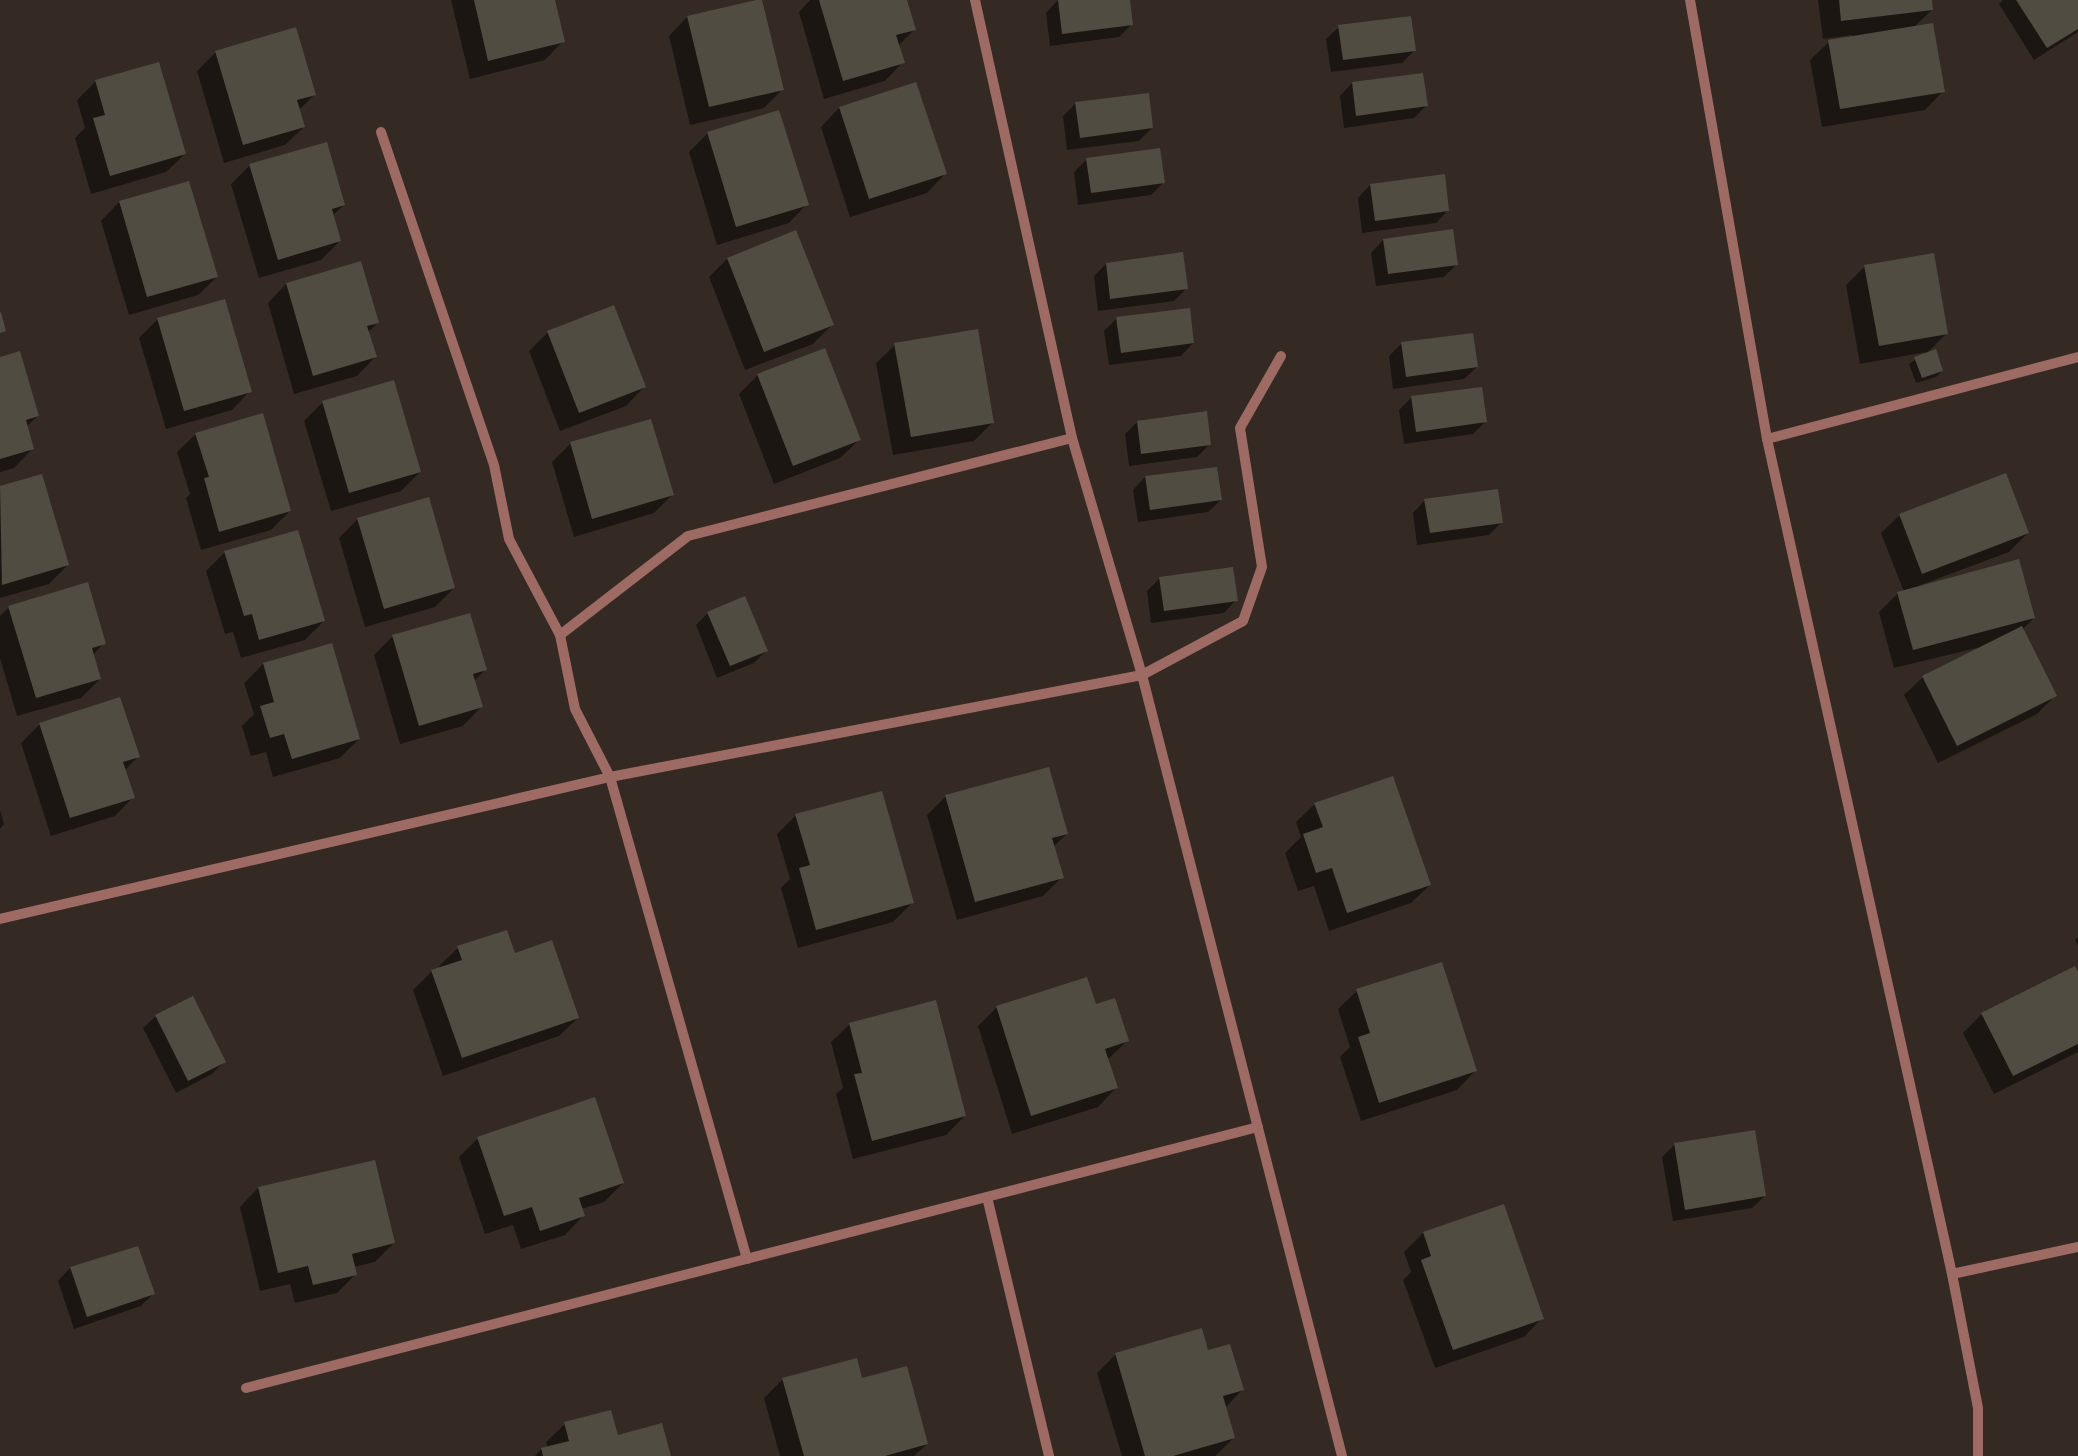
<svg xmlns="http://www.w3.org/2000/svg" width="2078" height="1456" viewBox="0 0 2078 1456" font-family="'Source Serif 4',serif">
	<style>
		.shadow { fill: #0007 }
		.building { fill: #504c41 }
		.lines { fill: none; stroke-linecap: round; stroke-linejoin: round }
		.minor { stroke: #9e6a64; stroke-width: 10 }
	</style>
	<rect width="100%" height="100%" fill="#342a23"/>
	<!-- shadow -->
	<g class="shadow">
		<path d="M451 0H553L563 41 545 60 470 79Z"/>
		<path d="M761 0 783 89 764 108 690 125 669 36 687 17Z"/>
		<path d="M810 0H906L915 29 898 46 903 62 885 81 824 99 799 12Z"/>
		<path d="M1058 0H1128L1132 24 1119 37 1050 46 1046 13Z"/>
		<path d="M1818 0H1930L1932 10 1914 27 1943 91 1925 110 1822 127 1810 60 1829 42 1852 38V35L1823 39Z"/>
		<path d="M2003 0H2078V32L2034 60 1999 4Z"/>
		<path d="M1339 27 1415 50 1402 63 1331 72 1326 39Z"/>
		<path d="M216 52 314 95 299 110 304 127 285 145 224 163 197 71Z"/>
		<path d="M96 81 185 154 166 172 91 194 75 138 85 128 77 100Z"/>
		<path d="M1352 83 1426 106 1414 118 1344 128 1340 96Z"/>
		<path d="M915 84 945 174 927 193 850 217 821 127 839 108Z"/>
		<path d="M1075 104 1152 128 1139 141 1067 150 1063 116Z"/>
		<path d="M708 133 807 204 789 223 717 245 689 152Z"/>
		<path d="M1087 159 1163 183 1151 195 1078 205 1074 172Z"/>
		<path d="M250 165 344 205 332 216 340 241 321 260 259 278 231 184Z"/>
		<path d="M1370 185 1448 210 1436 223 1362 233 1358 198Z"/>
		<path d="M119 202 217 277 198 295 129 315 101 221Z"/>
		<path d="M1383 240 1456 265 1444 277 1376 286 1371 253Z"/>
		<path d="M727 259 832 325 813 344 745 370 709 277Z"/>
		<path d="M1106 264 1187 288 1174 301 1098 311 1094 276Z"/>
		<path d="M1865 266 1947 333 1926 354 1942 371 1936 377 1916 383 1909 364 1926 352 1860 364 1846 285Z"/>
		<path d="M286 284 378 323 368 332 375 357 357 376 294 394 268 303Z"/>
		<path d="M1117 318 1193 343 1181 356 1109 365 1104 331Z"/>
		<path d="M158 319 250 391 232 410 166 429 139 338Z"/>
		<path d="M548 332 644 387 626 406 560 431 529 351Z"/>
		<path d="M1402 343 1477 367 1464 379 1393 389 1389 356Z"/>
		<path d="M895 345 993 422 974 441 893 455 876 363Z"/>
		<path d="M0 358 38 416 26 427 32 449 14 468 0 472Z"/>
		<path d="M758 375 859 440 840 458 774 484 739 394Z"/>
		<path d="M1412 397 1485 422 1473 434 1404 444 1399 410Z"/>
		<path d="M323 402 420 472 401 491 331 511 304 421Z"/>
		<path d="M1137 422 1210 444 1197 457 1129 466 1125 434Z"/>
		<path d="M196 434 290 511 271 530 201 550 186 498 190 494 177 452Z"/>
		<path d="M571 443 673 494 654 513 574 537 552 462Z"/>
		<path d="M42 475 68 565 49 584 0 598V487Z"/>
		<path d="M1145 477 1221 500 1208 512 1138 522 1133 490Z"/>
		<path d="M1425 500 1501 523 1489 535 1417 545 1413 513Z"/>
		<path d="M1900 515 2028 533 2009 552 1918 586 2034 618 2022 630 2056 695 2037 714 1938 763 1904 695 1923 677 1985 646 1894 668 1879 612 1898 593 1904 592 1881 533Z"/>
		<path d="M358 519 454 588 435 607 365 627 339 538Z"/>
		<path d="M225 552 324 621 305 640 241 658 233 632 225 634 206 571Z"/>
		<path d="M1160 578 1236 600 1224 613 1151 623 1147 591Z"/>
		<path d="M9 607 104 643 93 655 100 679 81 698 17 716 0 658V616Z"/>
		<path d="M708 613 766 651 754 663 717 678 696 625Z"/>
		<path d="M393 636 485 670 474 681 481 707 463 726 400 744 374 655Z"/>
		<path d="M331 644 359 739 340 758 273 777 266 752 251 756 242 726 254 714 244 683 263 664Z"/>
		<path d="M40 724 138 757 125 770 133 797 115 816 51 836 21 743Z"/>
		<path d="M946 796 1067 834 1053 847 1062 877 1043 896 957 920 927 815Z"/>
		<path d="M1315 804 1430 885 1411 903 1329 931 1314 886 1298 891 1285 853 1301 837 1296 822Z"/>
		<path d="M0 810 4 824 0 829Z"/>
		<path d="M796 815 912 903 893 922 798 948 781 888 790 879 777 834Z"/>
		<path d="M2078 937V945L2075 940Z"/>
		<path d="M458 948 514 955 578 1018 559 1036 443 1076 413 990 432 971 440 968 439 966Z"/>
		<path d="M2078 975V1052L1994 1094 1963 1033 1982 1014Z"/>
		<path d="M1357 991 1475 1071 1457 1090 1361 1121 1340 1057 1350 1047 1338 1009Z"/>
		<path d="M1096 1005 1127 1041 1107 1060 1116 1088 1098 1107 1012 1134 978 1026 997 1007Z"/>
		<path d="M156 1016 225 1061 212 1074 176 1093 143 1028Z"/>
		<path d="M850 1024 965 1116 946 1135 853 1159 836 1094 843 1088 831 1042Z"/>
		<path d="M478 1138 623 1183 604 1202 581 1209 583 1216 565 1235 521 1249 513 1225 485 1234 459 1157Z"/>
		<path d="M1675 1144 1765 1196 1752 1208 1673 1221 1662 1157Z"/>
		<path d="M258 1188 394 1243 375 1262 354 1267 356 1274 337 1293 295 1303 290 1284 260 1291 240 1207Z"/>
		<path d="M1503 1205 1542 1318 1524 1337 1435 1368 1403 1280 1411 1272 1404 1252 1423 1233Z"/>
		<path d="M137 1248 153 1294 141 1306 74 1329 58 1281 70 1268Z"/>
		<path d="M1207 1352 1242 1390 1225 1408 1234 1438 1215 1456H1122L1097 1373 1116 1354Z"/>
		<path d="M783 1379 861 1380 927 1444 914 1456H780L764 1398Z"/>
		<path d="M565 1424 617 1436 669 1456H535L541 1449 548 1448 546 1442Z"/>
	</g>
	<!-- building -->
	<g class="building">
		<path d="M474 0H555L565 42 488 61Z"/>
		<path d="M756 0H762L784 90 709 107 687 16Z"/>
		<path d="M819 0H907L916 30 896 35 905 63 843 81Z"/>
		<path d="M1058 0H1130L1133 25 1062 34Z"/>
		<path d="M1839 0H1932L1933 10 1841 21Z"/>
		<path d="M2016 0H2078V29L2047 48Z"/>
		<path d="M1411 16 1416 51 1343 60 1338 25Z"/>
		<path d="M1933 23 1945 92 1840 109 1828 40Z"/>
		<path d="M296 27 316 95 297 100 305 127 243 145 215 51Z"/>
		<path d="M159 62 186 154 110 176 93 118 105 115 95 80Z"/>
		<path d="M1423 73 1428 106 1356 116 1352 82Z"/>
		<path d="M916 82 947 174 869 199 839 107Z"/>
		<path d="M1149 93 1153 128 1080 138 1075 102Z"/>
		<path d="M779 110 809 205 736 227 707 132Z"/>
		<path d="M327 142 345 205 332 209 341 241 278 260 249 164Z"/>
		<path d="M1160 148 1165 183 1091 193 1086 158Z"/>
		<path d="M1445 174 1449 211 1375 221 1370 184Z"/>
		<path d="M189 181 218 277 147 297 119 201Z"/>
		<path d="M1453 229 1458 265 1388 274 1383 239Z"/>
		<path d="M796 230 834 325 764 352 727 258Z"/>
		<path d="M1183 252 1188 289 1110 299 1106 263Z"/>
		<path d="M1934 253 1948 334 1879 346 1864 265Z"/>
		<path d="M361 261 379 323 367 326 377 357 313 376 286 283Z"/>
		<path d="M225 299 252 392 184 411 157 318Z"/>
		<path d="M614 305 646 387 579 413 547 331Z"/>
		<path d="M1190 308 1194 343 1121 353 1116 317Z"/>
		<path d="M1 312 6 331 0 333V313Z"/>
		<path d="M978 329 994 423 911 437 894 343Z"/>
		<path d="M1473 333 1478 367 1406 377 1401 342Z"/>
		<path d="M825 348 861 440 793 466 757 374Z"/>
		<path d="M1936 349 1943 371 1922 378 1914 357Z"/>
		<path d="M20 351 39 416 26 420 34 449 0 459V357Z"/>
		<path d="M394 380 421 472 349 493 322 401Z"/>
		<path d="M1482 387 1487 422 1416 432 1411 396Z"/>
		<path d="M1207 411 1211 445 1141 454 1137 421Z"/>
		<path d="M263 413 291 511 219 532 204 478 209 477 195 433Z"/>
		<path d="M651 419 674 495 592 519 570 442Z"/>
		<path d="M1217 467 1222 500 1150 510 1145 476Z"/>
		<path d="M2006 473 2029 533 1922 574 1899 514Z"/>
		<path d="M42 474 69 565 2 585 0 486Z"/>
		<path d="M1498 489 1503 523 1430 533 1424 499Z"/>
		<path d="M429 497 455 588 384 609 357 518Z"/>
		<path d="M298 530 325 621 259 640 252 614 244 616 224 551Z"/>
		<path d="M2019 559 2035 618 1913 650 1897 592Z"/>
		<path d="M1233 567 1238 601 1164 611 1159 577Z"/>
		<path d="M88 582 106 644 92 648 101 679 36 698 8 606Z"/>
		<path d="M745 596 768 651 730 666 707 612Z"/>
		<path d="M470 613 487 670 473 674 483 707 419 726 392 635Z"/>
		<path d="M2022 626 2057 696 1957 746 1922 676Z"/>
		<path d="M332 643 360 739 292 759 284 734 270 738 260 706 274 702 263 663Z"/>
		<path d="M120 697 140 757 123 762 135 798 70 818 39 723Z"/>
		<path d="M1049 767 1068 834 1052 838 1064 878 975 902 945 795Z"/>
		<path d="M1393 776 1431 885 1347 913 1332 868 1316 873 1303 834 1323 827 1314 803Z"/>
		<path d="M882 791 914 903 816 930 799 868 810 865 795 814Z"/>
		<path d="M507 930 515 953 552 940 579 1018 462 1058 431 970 462 960 457 946Z"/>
		<path d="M1442 962 1477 1071 1379 1103 1358 1037 1370 1033 1356 989Z"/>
		<path d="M2075 966 2078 972V1044L2013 1076 1981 1013Z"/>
		<path d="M1087 977 1096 1004 1115 998 1129 1041 1105 1049 1118 1088 1031 1116 996 1006Z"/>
		<path d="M193 996 226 1062 188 1081 155 1015Z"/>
		<path d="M936 1000 966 1116 872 1141 854 1074 862 1073 849 1023Z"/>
		<path d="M595 1097 624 1183 579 1198 585 1216 540 1231 532 1207 504 1216 477 1137Z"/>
		<path d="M1755 1130 1766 1196 1685 1210 1674 1143Z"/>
		<path d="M375 1160 395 1243 352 1254 357 1275 313 1285 308 1266 278 1273 258 1187Z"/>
		<path d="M1504 1204 1544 1319 1453 1350 1421 1260 1431 1256 1423 1232Z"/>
		<path d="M138 1246 155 1294 87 1317 70 1267Z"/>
		<path d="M1202 1328 1208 1350 1230 1344 1244 1390 1223 1396 1235 1438 1173 1456H1145L1115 1353Z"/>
		<path d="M857 1358 862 1378 907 1366 928 1444 885 1456H804L782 1378Z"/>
		<path d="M611 1410 618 1435 662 1423 671 1456H543L541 1448 569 1441 564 1422Z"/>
	</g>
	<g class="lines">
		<!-- minor -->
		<g class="minor">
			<path d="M975 0 1072 438 1142 675 1342 1456"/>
			<path d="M1690 0 1767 439 1952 1274 1978 1408V1456"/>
			<path d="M381 132 494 465 509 539 560 635 575 709 610 777 747 1259"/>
			<path d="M1767 439 2078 357"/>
			<path d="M560 635 688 536 1072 438"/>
			<path d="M0 919 610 777 1142 675 1243 621 1262 567 1240 428 1281 356"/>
			<path d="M987 1197 1049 1456"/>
			<path d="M1952 1274 2078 1247"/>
			<path d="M246 1388 1258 1127"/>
		</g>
	</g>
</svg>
